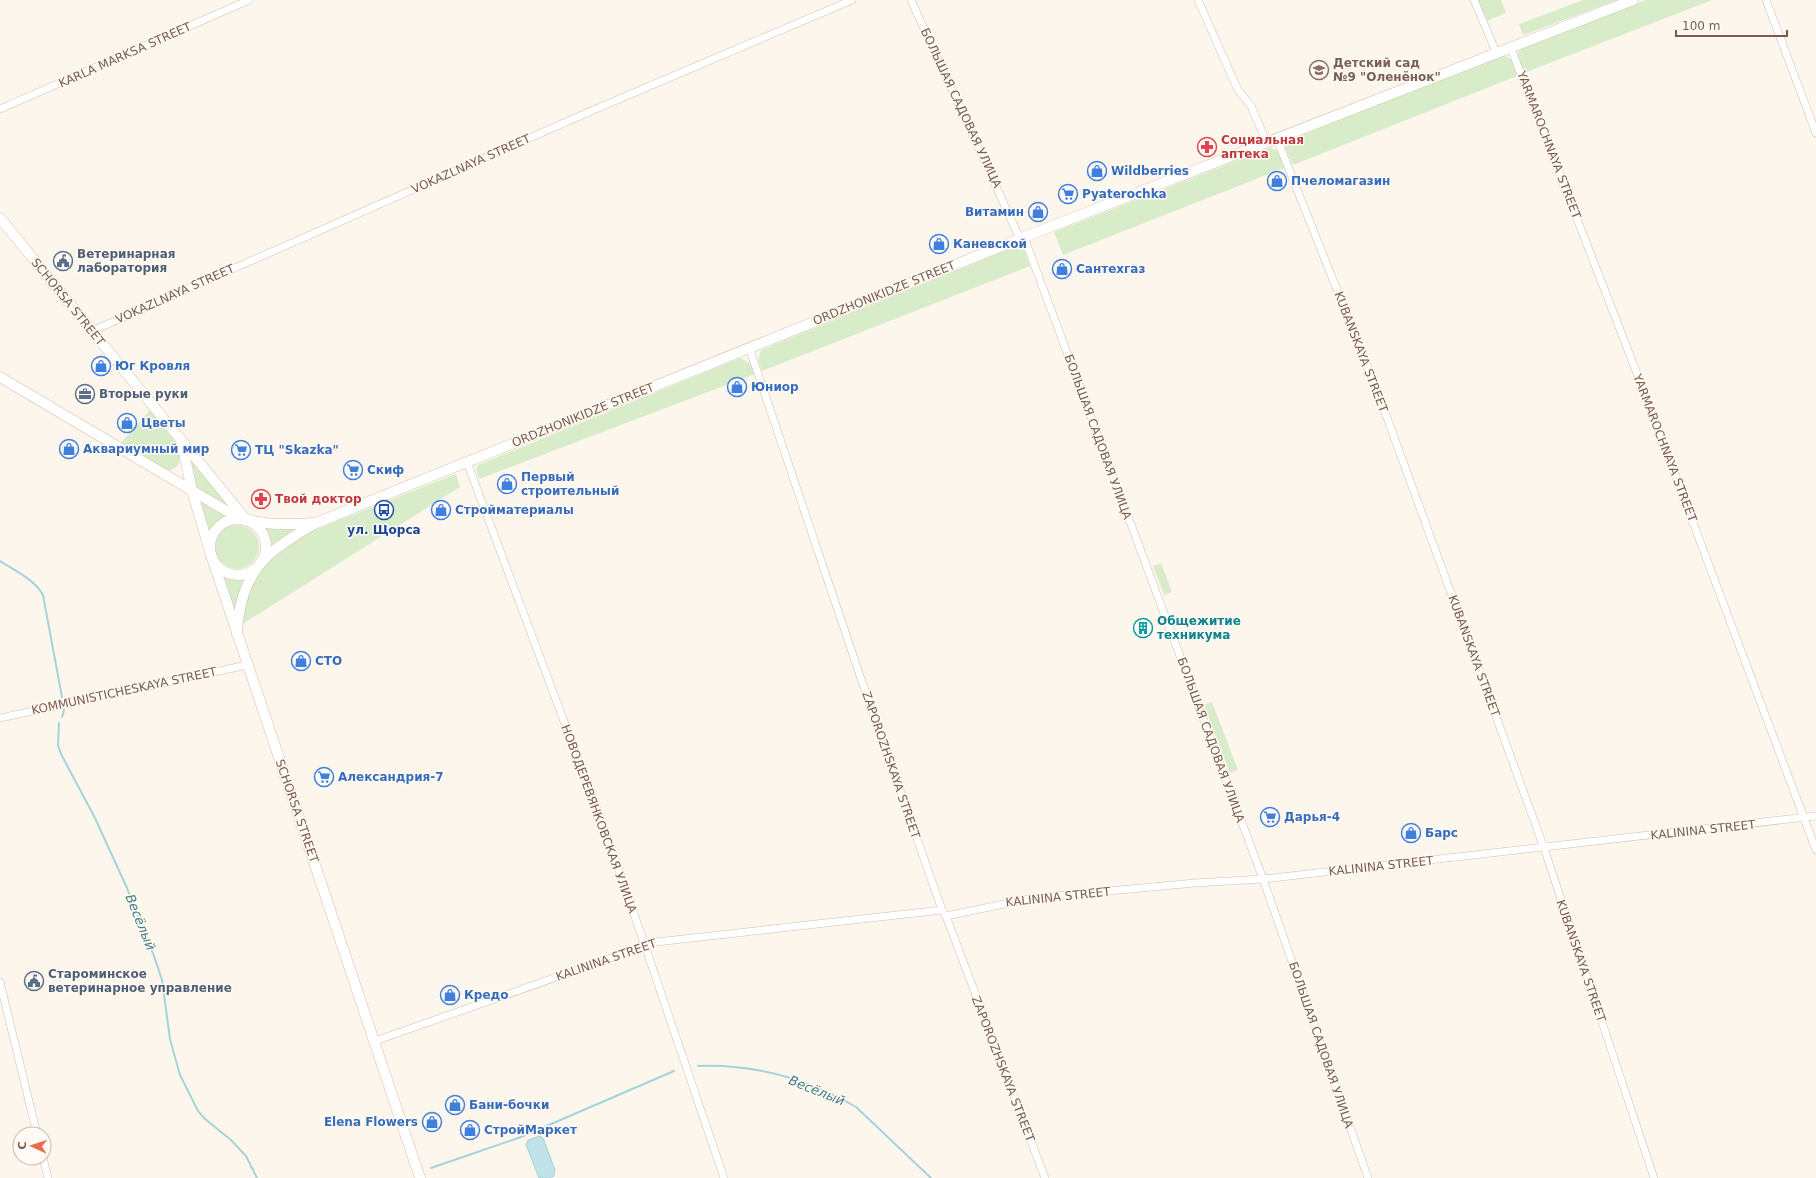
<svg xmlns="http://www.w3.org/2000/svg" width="1816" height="1178" viewBox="0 0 1816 1178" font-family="'DejaVu Sans',sans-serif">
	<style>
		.green { fill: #d8ecc9 }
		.water { fill: #bfe3e8; stroke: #a5d3da }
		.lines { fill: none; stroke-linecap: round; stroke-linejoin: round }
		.stream { stroke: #a5d3da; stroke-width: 2 }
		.street-casing { stroke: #d1beb0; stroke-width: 8 }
		.secondary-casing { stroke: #d6c0b0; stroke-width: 11 }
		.street { stroke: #fff; stroke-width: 7 }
		.secondary { stroke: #fff; stroke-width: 10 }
		.labels { text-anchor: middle; stroke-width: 3; stroke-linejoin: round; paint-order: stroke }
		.street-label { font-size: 12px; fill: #7a5c4d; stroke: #fffaf3 }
		.education-label { font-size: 12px; font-weight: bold; fill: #785e54; stroke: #fffaf3; text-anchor: start }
		.health-label { font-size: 12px; font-weight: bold; fill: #be3a42; stroke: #fffaf3; text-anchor: start }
		.shop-label { font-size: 12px; font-weight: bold; fill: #366cbe; stroke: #fffaf3; text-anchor: start }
		.service-label { font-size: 12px; font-weight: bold; fill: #4e5e75; stroke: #fffaf3; text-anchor: start }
		.transit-label { font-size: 12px; font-weight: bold; fill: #164399; stroke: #fffaf3 }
		.culture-label { font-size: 12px; font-weight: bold; fill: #0d838f; stroke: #fffaf3; text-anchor: start }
		.water-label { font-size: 13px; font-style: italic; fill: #437c86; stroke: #fffaf3 }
	</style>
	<rect width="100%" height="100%" fill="#fdf6ec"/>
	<!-- green -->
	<g class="green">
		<path d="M1478 0H1501L1506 13 1487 21Z"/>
		<path d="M1583 0H1617L1523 35 1519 24Z"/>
		<path d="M1646 0H1712L1524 73 1517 55 1520 48Z"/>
		<path d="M1503 55 1511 59 1517 76 1293 165 1285 148 1289 140Z"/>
		<path d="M1270 148 1278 151 1284 168 1063 255 1054 232Z"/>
		<path d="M1022 244 1030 266 762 371 758 360 761 350Z"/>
		<path d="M740 358 750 363 755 374 479 479 476 470 478 465Z"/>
		<path d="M151 409C161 422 187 444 179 463 176 469 172 470 166 470L120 444Z"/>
		<path d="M188 456 233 511 195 489Z"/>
		<path d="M456 474 460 487 241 625C246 603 251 581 266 564 292 534 333 523 368 509 397 497 426 486 456 474Z"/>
		<path d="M199 500 227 517 216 523 210 532Z"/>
		<circle cx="237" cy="547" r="22"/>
		<path d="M263 527 301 528 271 549 268 533Z"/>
		<path d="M1161 563 1172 592 1164 595 1153 566Z"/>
		<path d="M222 576 240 580 249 577 235 613Z"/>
		<path d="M1212 702 1238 770 1230 773 1204 705Z"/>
	</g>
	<!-- water -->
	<path class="water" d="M540 1136 543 1138 555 1170 554 1176 549 1178H539L526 1145 528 1140Z"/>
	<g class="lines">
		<!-- stream -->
		<g class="stream">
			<path d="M0 561C15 571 34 579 43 595L62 697"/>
			<path d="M62 717 64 710"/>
			<path d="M59 723 58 745 61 754 95 818 127 888 154 956 162 980 170 1039 180 1075 198 1111 205 1119 231 1140 246 1156 257 1178"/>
			<path d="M698 1066C754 1064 808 1079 856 1107L931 1178"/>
			<path d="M431 1168 521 1137 674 1071"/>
		</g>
		<defs>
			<g id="street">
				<path d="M911 0 1020 239"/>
				<path d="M1198 0 1238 90 1251 106 1267 143"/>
				<path d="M1474 0 1496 52"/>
				<path d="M1766 0 1816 133"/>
				<path d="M1510 46 1638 376 1816 850"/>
				<path d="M0 109 249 0"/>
				<path d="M1277 139 1378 393 1544 848 1654 1178"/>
				<path d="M1024 237 1263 879 1368 1178"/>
				<path d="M92 331 591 111 852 0"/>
				<path d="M749 347 858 670 942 910 946 916 1045 1178"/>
				<path d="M467 462 614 855 724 1178"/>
				<path d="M0 718 247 665"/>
				<path d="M946 916 1033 898 1195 883 1263 879 1816 816"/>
				<path d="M0 982 37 1134"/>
				<path d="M375 1041 656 942 942 910"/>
				<path d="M43 1158 48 1178"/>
			</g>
			<g id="secondary">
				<path d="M0 218 247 521"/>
				<path d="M0 377 230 513C257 526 284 525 313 523"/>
				<path d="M182 443 192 491 211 555 420 1178"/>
				<circle cx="238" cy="547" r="28"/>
				<path d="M237 634C238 610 244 585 259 565 269 551 300 532 316 523L1024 237 1633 0"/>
			</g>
		</defs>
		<!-- street casing -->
		<use href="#street" class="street-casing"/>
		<!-- secondary casing -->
		<use href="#secondary" class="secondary-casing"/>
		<!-- street -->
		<use href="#street" class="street"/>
		<!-- secondary -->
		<use href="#secondary" class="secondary"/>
	</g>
	<!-- icons -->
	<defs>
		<symbol id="school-ring" viewBox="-11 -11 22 22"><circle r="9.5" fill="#fffaf3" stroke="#8d6e63" stroke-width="1.5"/><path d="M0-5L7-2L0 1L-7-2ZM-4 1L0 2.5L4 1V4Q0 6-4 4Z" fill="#8d6e63"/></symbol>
		<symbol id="pharmacy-ring" viewBox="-11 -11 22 22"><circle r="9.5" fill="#fffaf3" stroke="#e0444e" stroke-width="1.5"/><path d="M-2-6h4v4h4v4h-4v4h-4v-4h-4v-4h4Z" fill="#e0444e"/></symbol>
		<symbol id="shop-ring" viewBox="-11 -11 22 22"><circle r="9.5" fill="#fffaf3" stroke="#3f7fe0" stroke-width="1.5"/><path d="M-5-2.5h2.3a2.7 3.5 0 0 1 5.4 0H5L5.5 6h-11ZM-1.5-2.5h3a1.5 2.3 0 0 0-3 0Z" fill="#3f7fe0"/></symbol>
		<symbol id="supermarket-ring" viewBox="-11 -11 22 22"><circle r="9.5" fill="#fffaf3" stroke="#3f7fe0" stroke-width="1.5"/><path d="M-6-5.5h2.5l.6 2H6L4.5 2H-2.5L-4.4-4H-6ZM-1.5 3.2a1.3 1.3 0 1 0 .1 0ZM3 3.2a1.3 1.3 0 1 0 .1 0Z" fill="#3f7fe0"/></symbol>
		<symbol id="civic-ring" viewBox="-11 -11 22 22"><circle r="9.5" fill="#fffaf3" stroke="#5c6f8a" stroke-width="1.5"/><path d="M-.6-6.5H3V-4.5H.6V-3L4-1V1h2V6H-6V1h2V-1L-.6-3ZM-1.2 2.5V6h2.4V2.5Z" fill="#5c6f8a"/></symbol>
		<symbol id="office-ring" viewBox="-11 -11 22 22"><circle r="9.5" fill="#fffaf3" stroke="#5c6f8a" stroke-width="1.5"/><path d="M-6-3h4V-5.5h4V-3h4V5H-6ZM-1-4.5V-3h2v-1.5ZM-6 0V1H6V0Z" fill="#5c6f8a"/></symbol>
		<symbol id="bus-ring" viewBox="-11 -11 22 22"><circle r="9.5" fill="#fffaf3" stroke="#1a4fb4" stroke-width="1.5"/><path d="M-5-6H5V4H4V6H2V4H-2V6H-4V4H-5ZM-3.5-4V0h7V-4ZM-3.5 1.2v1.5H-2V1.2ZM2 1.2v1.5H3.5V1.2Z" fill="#1a4fb4"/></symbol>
		<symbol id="building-ring" viewBox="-11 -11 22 22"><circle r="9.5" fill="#fffaf3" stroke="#0f9aa8" stroke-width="1.5"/><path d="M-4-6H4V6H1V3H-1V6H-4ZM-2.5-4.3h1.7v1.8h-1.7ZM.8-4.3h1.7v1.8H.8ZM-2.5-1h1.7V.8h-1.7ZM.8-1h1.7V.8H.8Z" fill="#0f9aa8"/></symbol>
	</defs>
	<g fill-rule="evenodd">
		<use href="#school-ring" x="1308" y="59" width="22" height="22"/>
		<use href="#pharmacy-ring" x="1196" y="136" width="22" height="22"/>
		<use href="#shop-ring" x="1086" y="160" width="22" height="22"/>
		<use href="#shop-ring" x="1266" y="170" width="22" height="22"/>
		<use href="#supermarket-ring" x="1057" y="183" width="22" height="22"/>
		<use href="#shop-ring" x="1027" y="201" width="22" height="22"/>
		<use href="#shop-ring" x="928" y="233" width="22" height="22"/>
		<use href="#civic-ring" x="52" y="250" width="22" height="22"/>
		<use href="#shop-ring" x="1051" y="258" width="22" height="22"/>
		<use href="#shop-ring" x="90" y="355" width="22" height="22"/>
		<use href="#shop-ring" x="726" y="376" width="22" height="22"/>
		<use href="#office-ring" x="74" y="383" width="22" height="22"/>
		<use href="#shop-ring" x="116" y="412" width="22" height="22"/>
		<use href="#shop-ring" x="58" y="438" width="22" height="22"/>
		<use href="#supermarket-ring" x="230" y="439" width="22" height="22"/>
		<use href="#supermarket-ring" x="342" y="459" width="22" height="22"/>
		<use href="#shop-ring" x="496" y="473" width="22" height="22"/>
		<use href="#pharmacy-ring" x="250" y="488" width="22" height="22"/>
		<use href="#bus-ring" x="373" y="499" width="22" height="22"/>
		<use href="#shop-ring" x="430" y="499" width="22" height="22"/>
		<use href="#building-ring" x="1132" y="617" width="22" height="22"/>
		<use href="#shop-ring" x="290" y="650" width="22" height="22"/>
		<use href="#supermarket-ring" x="313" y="766" width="22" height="22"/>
		<use href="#supermarket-ring" x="1259" y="806" width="22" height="22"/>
		<use href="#shop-ring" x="1400" y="822" width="22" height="22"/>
		<use href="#civic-ring" x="23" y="970" width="22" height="22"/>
		<use href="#shop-ring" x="439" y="984" width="22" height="22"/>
		<use href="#shop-ring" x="444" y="1094" width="22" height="22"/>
		<use href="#shop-ring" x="421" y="1111" width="22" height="22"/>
		<use href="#shop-ring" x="459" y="1119" width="22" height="22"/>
	</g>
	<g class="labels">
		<!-- street labels -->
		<g class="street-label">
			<text transform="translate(125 55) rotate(-24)" y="4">KARLA MARKSA STREET</text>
			<text transform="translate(961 108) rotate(65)" y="4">БОЛЬШАЯ САДОВАЯ УЛИЦА</text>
			<text transform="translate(1549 145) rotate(69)" y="4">YARMAROCHNAYA STREET</text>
			<text transform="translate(471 164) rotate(-24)" y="4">VOKAZLNAYA STREET</text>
			<text transform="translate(884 293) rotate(-22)" y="4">ORDZHONIKIDZE STREET</text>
			<text transform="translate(175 294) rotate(-24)" y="4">VOKAZLNAYA STREET</text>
			<text transform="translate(68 302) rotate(51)" y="4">SCHORSA STREET</text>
			<text transform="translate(1361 352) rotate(69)" y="4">KUBANSKAYA STREET</text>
			<text transform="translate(583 415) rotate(-22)" y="4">ORDZHONIKIDZE STREET</text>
			<text transform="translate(1098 437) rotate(70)" y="4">БОЛЬШАЯ САДОВАЯ УЛИЦА</text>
			<text transform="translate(1665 448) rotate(69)" y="4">YARMAROCHNAYA STREET</text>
			<text transform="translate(1474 656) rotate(70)" y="4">KUBANSKAYA STREET</text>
			<text transform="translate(124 691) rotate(-12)" y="4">KOMMUNISTICHESKAYA STREET</text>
			<text transform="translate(1211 740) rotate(70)" y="4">БОЛЬШАЯ САДОВАЯ УЛИЦА</text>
			<text transform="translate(891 765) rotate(71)" y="4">ZAPOROZHSKAYA STREET</text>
			<text transform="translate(297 811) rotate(71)" y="4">SCHORSA STREET</text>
			<text transform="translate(599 819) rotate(70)" y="4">НОВОДЕРЕВЯНКОВСКАЯ УЛИЦА</text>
			<text transform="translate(1703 830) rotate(-6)" y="4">KALININA STREET</text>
			<text transform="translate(1381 866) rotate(-6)" y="4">KALININA STREET</text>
			<text transform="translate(1058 897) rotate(-6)" y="4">KALININA STREET</text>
			<text transform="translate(606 960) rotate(-19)" y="4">KALININA STREET</text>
			<text transform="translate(1581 961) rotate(71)" y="4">KUBANSKAYA STREET</text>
			<text transform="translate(1321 1045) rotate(71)" y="4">БОЛЬШАЯ САДОВАЯ УЛИЦА</text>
			<text transform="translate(1003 1069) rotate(69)" y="4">ZAPOROZHSKAYA STREET</text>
		</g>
		<!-- education labels -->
		<g class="education-label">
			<text x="1333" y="67">Детский сад<tspan x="1333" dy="14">№9 "Оленёнок"</tspan></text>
		</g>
		<!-- health labels -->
		<g class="health-label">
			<text x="1221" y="144">Социальная<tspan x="1221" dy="14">аптека</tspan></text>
			<text x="275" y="503">Твой доктор</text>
		</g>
		<!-- shop labels -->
		<g class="shop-label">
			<text x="1111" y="175">Wildberries</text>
			<text x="1291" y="185">Пчеломагазин</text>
			<text x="1082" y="198">Pyaterochka</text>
			<text x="1024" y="216" text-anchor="end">Витамин</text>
			<text x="953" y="248">Каневской</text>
			<text x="1076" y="273">Сантехгаз</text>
			<text x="115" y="370">Юг Кровля</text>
			<text x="751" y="391">Юниор</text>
			<text x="141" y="427">Цветы</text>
			<text x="83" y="453">Аквариумный мир</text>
			<text x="255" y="454">ТЦ "Skazka"</text>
			<text x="367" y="474">Скиф</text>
			<text x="521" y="481">Первый<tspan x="521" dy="14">строительный</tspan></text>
			<text x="455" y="514">Стройматериалы</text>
			<text x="315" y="665">СТО</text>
			<text x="338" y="781">Александрия-7</text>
			<text x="1284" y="821">Дарья-4</text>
			<text x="1425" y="837">Барс</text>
			<text x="464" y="999">Кредо</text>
			<text x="469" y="1109">Бани-бочки</text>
			<text x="418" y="1126" text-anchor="end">Elena Flowers</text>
			<text x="484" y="1134">СтройМаркет</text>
		</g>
		<!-- service labels -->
		<g class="service-label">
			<text x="77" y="258">Ветеринарная<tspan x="77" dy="14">лаборатория</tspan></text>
			<text x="99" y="398">Вторые руки</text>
			<text x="48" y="978">Староминское<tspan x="48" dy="14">ветеринарное управление</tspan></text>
		</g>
		<!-- transit labels -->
		<g class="transit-label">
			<text x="384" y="534">ул. Щорса</text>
		</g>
		<!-- culture labels -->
		<g class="culture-label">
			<text x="1157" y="625">Общежитие<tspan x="1157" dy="14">техникума</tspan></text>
		</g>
		<!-- water labels -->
		<g class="water-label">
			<text transform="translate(141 922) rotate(68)" y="5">Весёлый</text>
			<text transform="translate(817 1090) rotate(22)" y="5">Весёлый</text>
		</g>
	</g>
	<!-- north arrow -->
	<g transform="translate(32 1146) rotate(273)"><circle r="19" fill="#fffaf3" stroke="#cabbb1"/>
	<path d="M0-3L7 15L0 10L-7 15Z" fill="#e76f51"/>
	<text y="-6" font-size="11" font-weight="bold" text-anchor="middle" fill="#7a5c4d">С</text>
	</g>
	<!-- scale -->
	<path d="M1676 30v6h111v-6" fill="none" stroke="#7a5c4d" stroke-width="2"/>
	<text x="1682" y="30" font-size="12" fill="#7a5c4d" stroke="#fffaf3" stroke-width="3" paint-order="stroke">100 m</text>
</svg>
